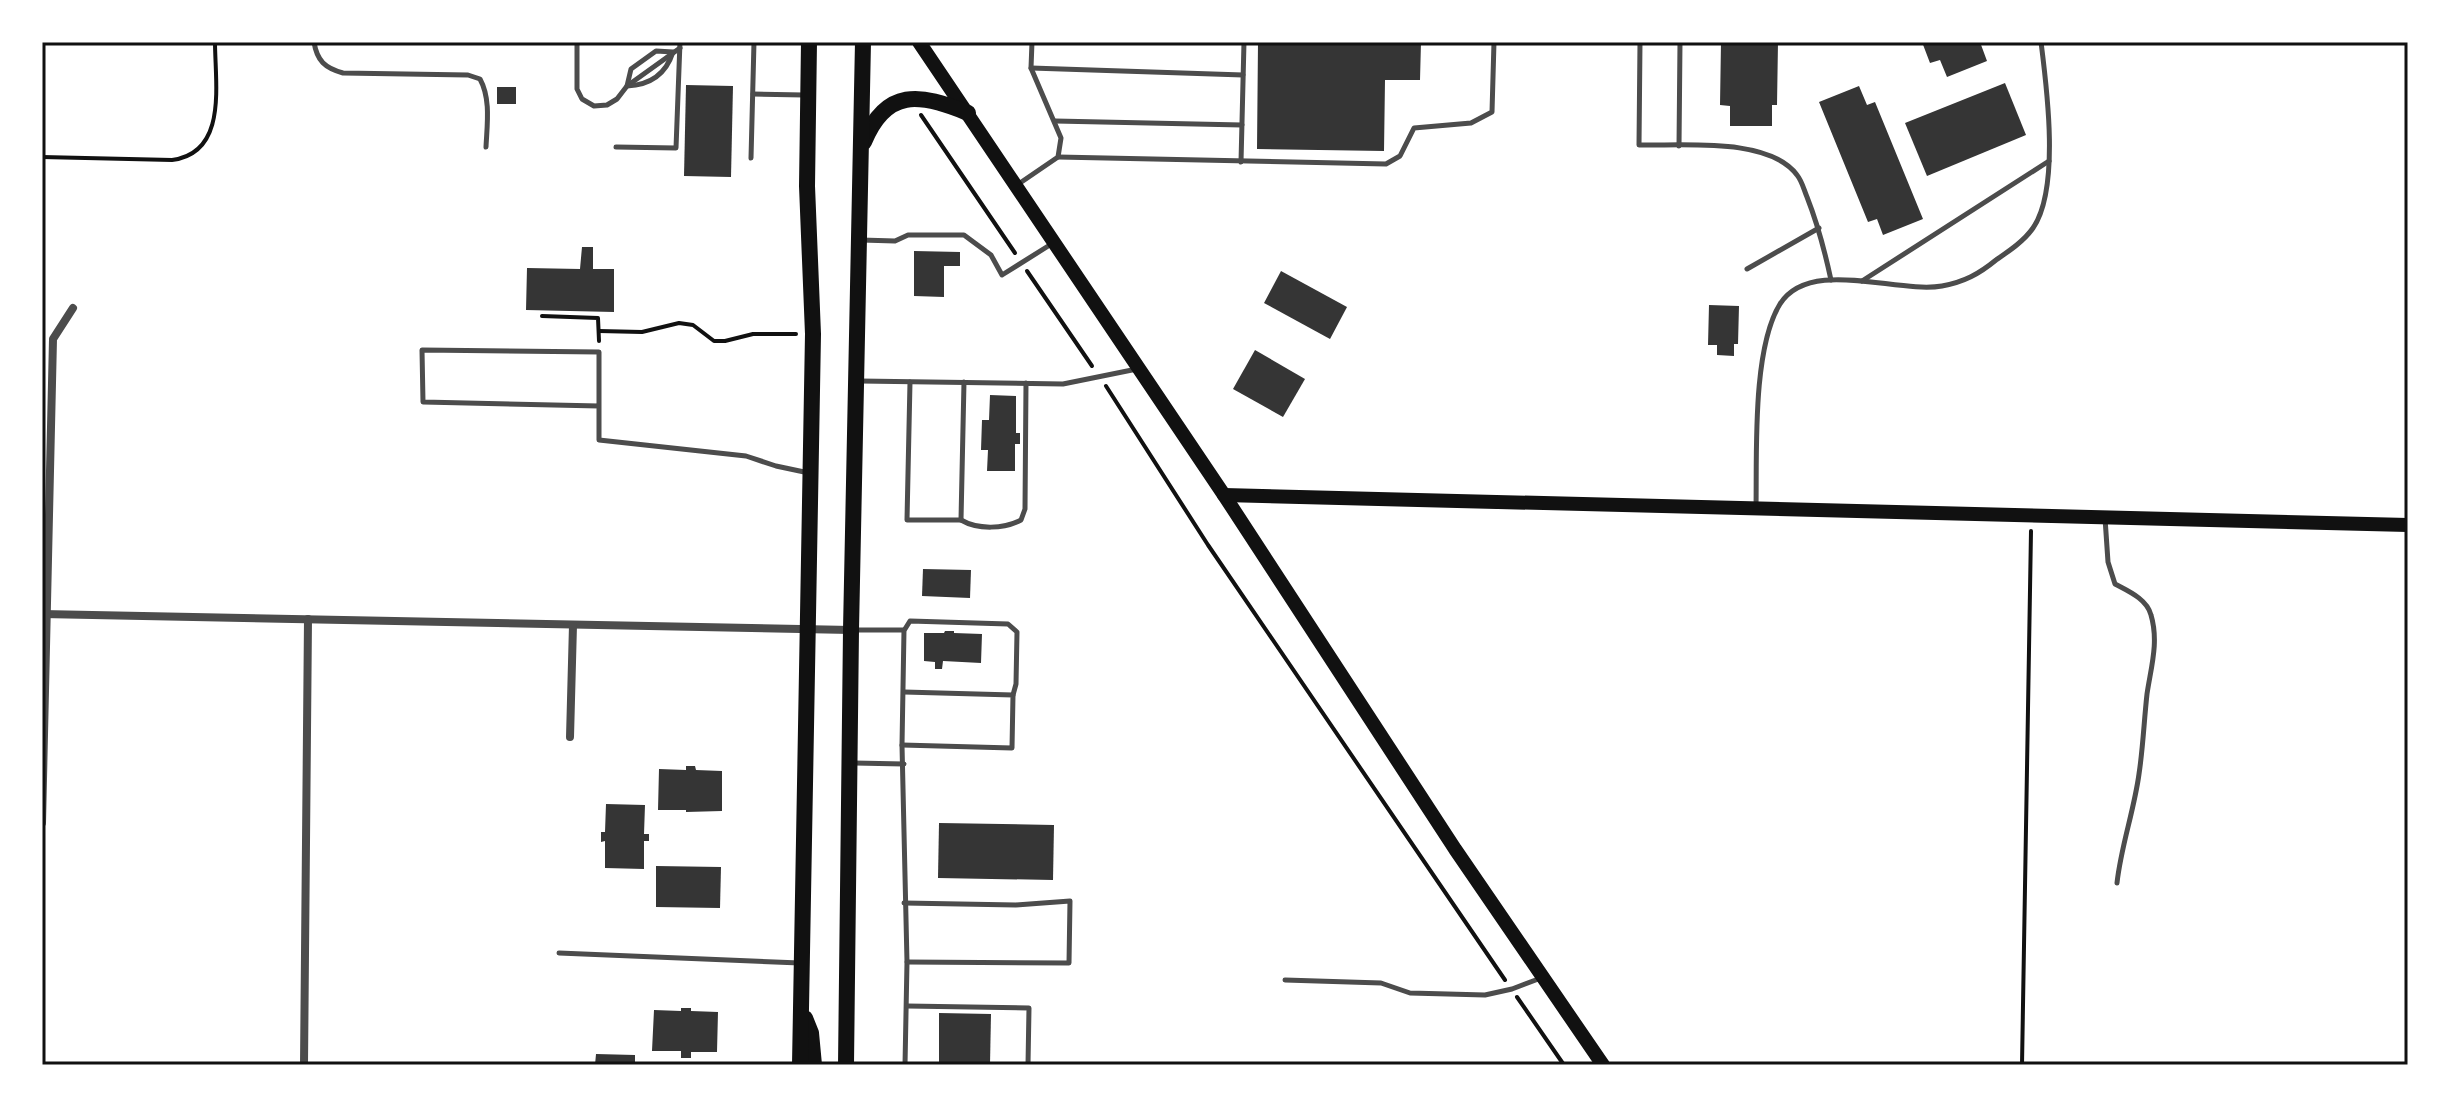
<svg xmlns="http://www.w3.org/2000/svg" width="2450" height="1107" viewBox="0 0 2450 1107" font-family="'PT Serif',serif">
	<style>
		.building { fill: #353535 }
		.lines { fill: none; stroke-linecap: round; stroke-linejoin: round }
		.path { stroke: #111; stroke-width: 4 }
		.service { stroke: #4c4c4c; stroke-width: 5 }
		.minor { stroke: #4c4c4c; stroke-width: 8 }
		.secondary { stroke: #111; stroke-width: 14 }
		.primary { stroke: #111; stroke-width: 16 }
		.neatline { fill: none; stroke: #111; stroke-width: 3 }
	</style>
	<rect width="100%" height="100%" fill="#fff"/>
	<!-- building -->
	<g class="building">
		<path d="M1258 42H1421L1420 80H1385L1384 151 1257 149Z"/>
		<path d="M1721 42H1778L1777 105H1772V126H1730V106L1720 105Z"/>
		<path d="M1922 42H1980L1987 61 1947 77 1940 60 1930 63Z"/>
		<path d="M2005 83 2026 135 1927 176 1905 123Z"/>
		<path d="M686 85 733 86 731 177 684 176Z"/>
		<path d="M1859 86 1867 105 1875 102 1923 219 1883 235 1877 219 1868 222 1819 102Z"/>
		<rect x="497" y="87" width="19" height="17"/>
		<path d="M582 247H593V269H614V312L526 310 527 268 580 269Z"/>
		<path d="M914 251 960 252V266H944V297L914 296Z"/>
		<path d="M1281 271 1347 307 1330 339 1264 303Z"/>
		<path d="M1709 305 1739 306 1738 344H1734V356L1717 355V345H1708Z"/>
		<path d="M1255 350 1305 379 1283 417 1233 389Z"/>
		<path d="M990 395 1016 396V433H1020V444H1015V471H987L988 450H981L982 420H989Z"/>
		<path d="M923 569 971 570 970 598 922 596Z"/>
		<path d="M945 631H954V633L982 634 981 663 943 661 942 669H935V662L924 661V633H944Z"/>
		<path d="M686 766H695L696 770 722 771V811L686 812V810H658L659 769 686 770Z"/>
		<path d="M606 804 645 805 644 834H649V841H644V869L605 868V841L601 842V832H605Z"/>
		<path d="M939 823 1054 825 1053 880 938 878Z"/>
		<path d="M656 866 721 867 720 908 656 907Z"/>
		<path d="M681 1008H691V1011L718 1012 717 1052H691V1058H681V1051H652L654 1010 681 1011Z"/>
		<path d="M939 1013 991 1014 990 1065H939Z"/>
		<path d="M596 1054 635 1055V1065H595Z"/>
	</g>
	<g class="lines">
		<!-- path -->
		<g class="path">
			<path d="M921 115 1015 253"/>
			<path d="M42 157 172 160C228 153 215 84 215 42"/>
			<path d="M1027 271 1092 366"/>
			<path d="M542 316 598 318 599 341"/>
			<path d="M599 331 642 332 679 323 693 325 714 341H725L753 334H796"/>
			<path d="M1106 386 1208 545 1505 980"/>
			<path d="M1517 997 1564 1065"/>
			<path d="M2022 1065 2031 531"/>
		</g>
		<!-- service -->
		<g class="service">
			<path d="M314 42C317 61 325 68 343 73L468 75 480 79C491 99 487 125 486 147"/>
			<path d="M577 42V89L582 99 594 106 607 105 617 99 627 86 680 48"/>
			<path d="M1640 42 1639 145C1683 146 1769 137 1797 175 1802 181 1804 190 1807 197 1818 225 1825 252 1831 280"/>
			<path d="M656 51 673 52C666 74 650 85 627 86L631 69Z"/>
			<path d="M1031 68 1243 75"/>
			<path d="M753 94 804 95"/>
			<path d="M1055 121 1242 125"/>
			<path d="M1679 146 1680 42"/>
			<path d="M616 147 676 148 680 42"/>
			<path d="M1058 157 1386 164 1400 156 1414 128 1471 123 1492 112 1494 42"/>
			<path d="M751 158 754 42"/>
			<path d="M1241 162 1244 42"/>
			<path d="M1017 185 1058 157 1061 138 1031 68 1032 42"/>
			<path d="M861 240 895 241 908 235H964L991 255 1002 275 1053 243"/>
			<path d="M1747 269 1819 228"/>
			<path d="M1862 281 2049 161"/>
			<path d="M860 381 1063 384 1137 369"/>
			<path d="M910 382 907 520H961L964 382"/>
			<path d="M599 406 423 402 422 350 599 352V440L746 456 776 466 809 473"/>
			<path d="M1756 508C1757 455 1752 349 1780 304 1810 257 1897 294 1942 286 1964 282 1979 274 1996 260 2009 251 2024 241 2033 228 2060 189 2047 89 2041 42"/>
			<path d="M2105 518 2108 562 2115 584C2128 591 2147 599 2151 615 2159 642 2151 667 2147 694 2144 721 2143 748 2139 774 2134 811 2121 846 2117 883"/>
			<path d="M961 520C978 530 1004 529 1021 520L1025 509 1026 383"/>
			<path d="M905 629 910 621 1008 624 1017 632 1016 684 1013 695"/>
			<path d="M853 630H904L902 745 907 962 905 1065"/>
			<path d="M902 745 1012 748 1013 695 904 692"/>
			<path d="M854 763 904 764"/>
			<path d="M904 903 1016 905 1070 901 1069 963 907 962"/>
			<path d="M559 953 800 963"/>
			<path d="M1285 980 1381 983 1410 993 1485 995 1512 989 1541 978"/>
			<path d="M907 1006 1029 1008 1028 1065"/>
		</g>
		<!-- minor -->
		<g class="minor">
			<path d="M42 614 851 630"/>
			<path d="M570 737 573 625"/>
			<path d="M42 823 53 339 73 308"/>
			<path d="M304 1065 308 619"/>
		</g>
		<!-- secondary -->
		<g class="secondary">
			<path d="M919 42 1224 495 1455 849 1603 1065"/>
			<path d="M1224 495 2408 525"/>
		</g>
		<!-- primary -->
		<g class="primary">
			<path d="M864 142C886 88 920 93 968 113"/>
			<path d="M805 1018 811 1033 814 1065"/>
			<path d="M800 1065 813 334 807 186 809 42"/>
			<path d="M846 1065 851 630 863 42"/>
		</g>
	</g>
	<!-- border -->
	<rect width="2450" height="1107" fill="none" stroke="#ffffff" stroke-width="88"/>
	<rect x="44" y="44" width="2362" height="1019" class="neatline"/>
</svg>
